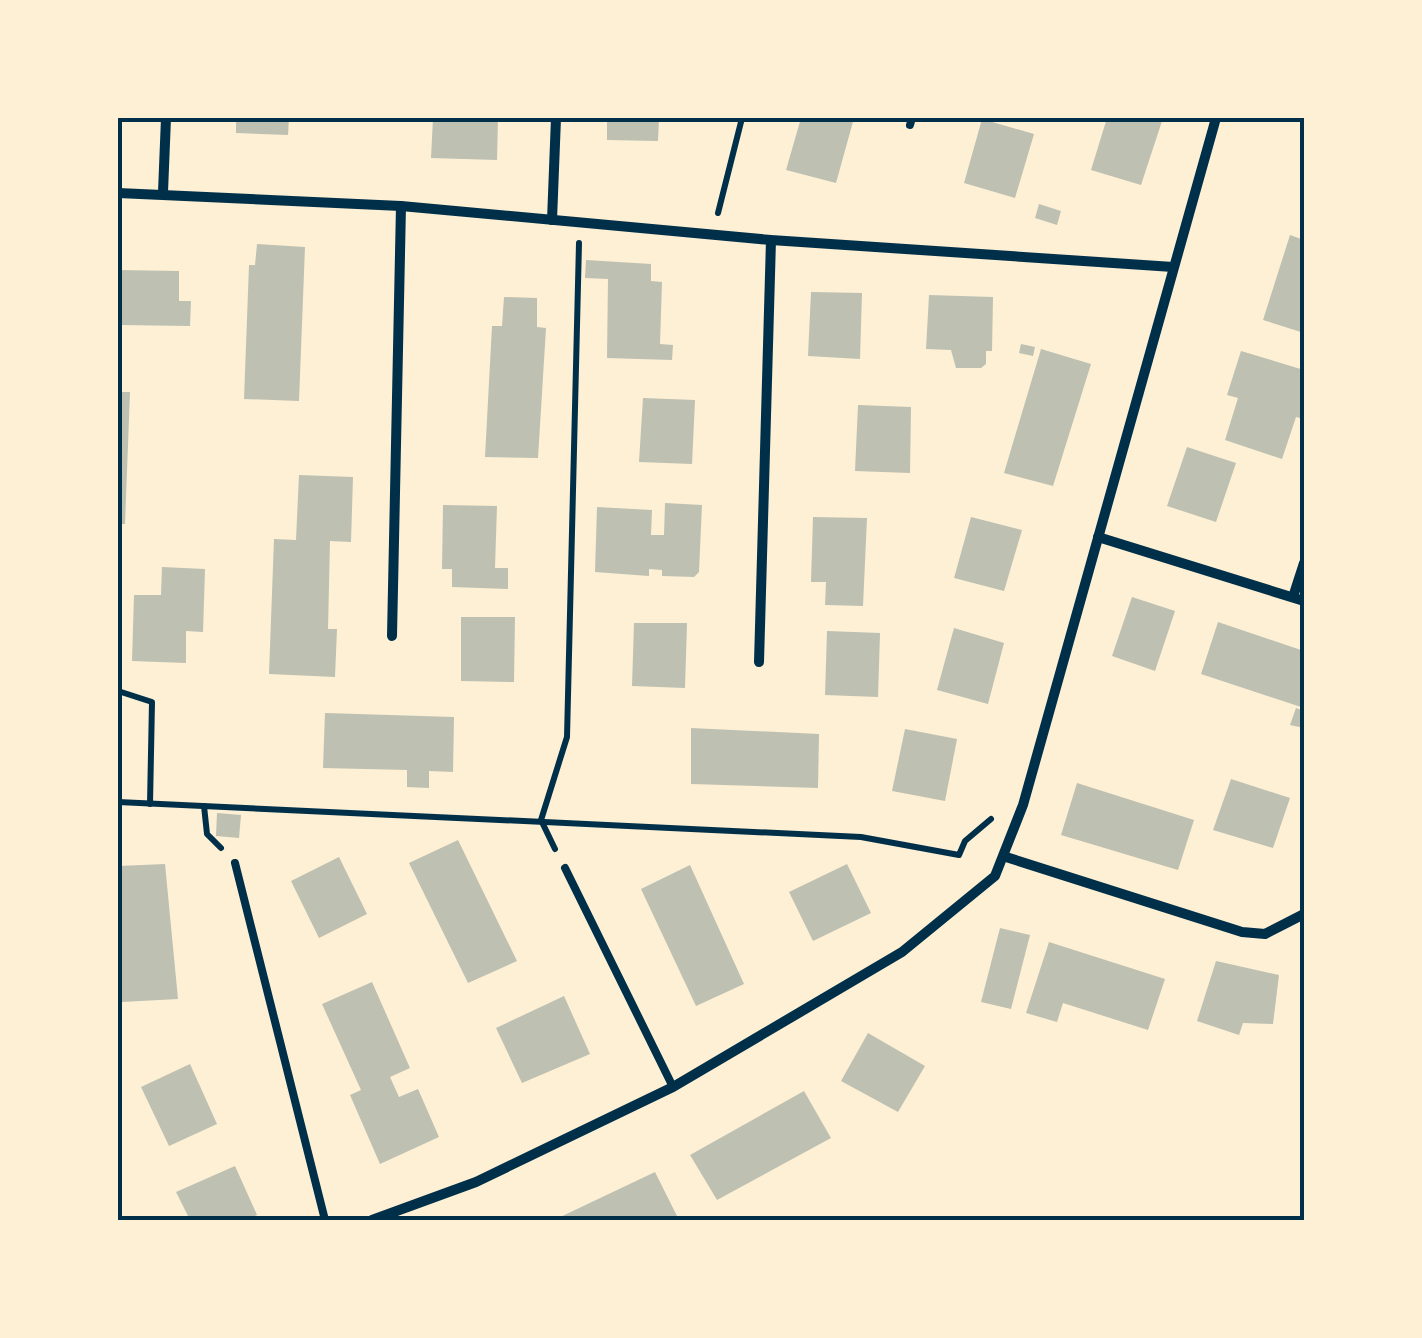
<svg xmlns="http://www.w3.org/2000/svg" width="1422" height="1338" viewBox="0 0 1422 1338" font-family="Signika,sans-serif">
	<style>
		.building { fill: #bec0b2 }
		.lines { fill: none; stroke-linecap: round; stroke-linejoin: round }
		.path { stroke: #003049; stroke-width: 6 }
		.service { stroke: #003049; stroke-width: 8 }
		.minor { stroke: #003049; stroke-width: 10 }
		.neatline { fill: none; stroke: #003049; stroke-width: 4 }
	</style>
	<rect width="100%" height="100%" fill="#fdf0d5"/>
	<!-- building -->
	<g class="building">
		<path d="M236 118H289L288 135 236 133Z"/>
		<path d="M433 118H498L497 160 431 158Z"/>
		<path d="M607 118H659L658 141 607 140Z"/>
		<path d="M801 118H854L836 183 786 170Z"/>
		<path d="M1107 118H1163L1141 185 1091 170Z"/>
		<path d="M982 119 1034 134 1015 198 964 183Z"/>
		<path d="M1039 204 1061 211 1057 225 1035 218Z"/>
		<path d="M1290 235 1304 240V333L1263 320Z"/>
		<path d="M257 244 305 247 299 401 244 399 249 265H255Z"/>
		<path d="M586 260 651 264V281L662 282 660 344 673 345 672 360 607 358 608 279 585 278Z"/>
		<path d="M118 270 179 271V301H191L190 326 118 325Z"/>
		<path d="M811 292 862 293 860 359 808 356Z"/>
		<path d="M929 295 993 297 992 351H986V364L981 368H956L951 350 926 349Z"/>
		<path d="M504 297 537 298V327L546 328 538 458 485 457 492 326H502Z"/>
		<path d="M1021 344 1035 347 1033 356 1019 353Z"/>
		<path d="M1041 349 1091 364 1053 486 1004 473Z"/>
		<path d="M1241 351 1304 370V419L1296 417 1282 459 1225 440 1238 398 1227 395Z"/>
		<path d="M118 392H130L125 524H118Z"/>
		<path d="M643 398 695 400 692 464 639 462Z"/>
		<path d="M858 405 911 407 910 473 855 471Z"/>
		<path d="M1187 447 1236 463 1216 522 1167 506Z"/>
		<path d="M299 475 353 477 351 542 330 541 328 629H337L335 677 269 674 274 539 296 540Z"/>
		<path d="M665 503 702 505 699 572 694 577 662 576V570L649 569V576L595 572 597 507 652 510 651 535H664Z"/>
		<path d="M443 505 497 506 495 568H508V589L452 587V569H442Z"/>
		<path d="M813 517 867 518 863 606 825 605 826 582H811Z"/>
		<path d="M971 517 1022 530 1004 591 954 578Z"/>
		<path d="M162 567 205 569 203 632 186 631V663L132 661 134 595H161Z"/>
		<path d="M1132 597 1175 611 1155 671 1112 656Z"/>
		<path d="M461 617H515L514 682 461 681Z"/>
		<path d="M1218 622 1304 651V708L1201 674Z"/>
		<path d="M634 623H687L685 688 632 686Z"/>
		<path d="M954 628 1004 643 988 704 937 690Z"/>
		<path d="M827 631 880 633 878 697 825 695Z"/>
		<path d="M1296 708 1304 711V728L1290 725Z"/>
		<path d="M325 713 454 717 453 772 429 771V788L407 787V770L323 768Z"/>
		<path d="M691 728 819 734 818 788 691 784Z"/>
		<path d="M905 729 957 739 945 801 892 791Z"/>
		<path d="M1231 779 1290 798 1273 848 1213 830Z"/>
		<path d="M1077 783 1194 820 1178 870 1061 835Z"/>
		<path d="M217 813 241 815 239 838 216 836Z"/>
		<path d="M458 840 517 961 468 983 409 863Z"/>
		<path d="M339 857 367 914 319 938 291 881Z"/>
		<path d="M165 864 178 999 122 1002 118 866Z"/>
		<path d="M847 864 871 913 813 941 789 892Z"/>
		<path d="M690 865 744 984 696 1006 641 889Z"/>
		<path d="M1000 928 1030 935 1011 1009 981 1002Z"/>
		<path d="M1049 942 1165 979 1148 1030 1063 1003 1057 1022 1026 1013Z"/>
		<path d="M1216 961 1279 975 1273 1024 1243 1023 1239 1035 1197 1021Z"/>
		<path d="M372 982 410 1068 390 1077 399 1097 418 1089 439 1137 380 1164 350 1095 361 1090 322 1004Z"/>
		<path d="M564 996 590 1054 522 1083 496 1028Z"/>
		<path d="M868 1033 925 1066 898 1112 841 1081Z"/>
		<path d="M190 1064 217 1124 169 1146 141 1087Z"/>
		<path d="M804 1091 831 1138 717 1200 690 1155Z"/>
		<path d="M235 1166 257 1215 245 1220H190L176 1192Z"/>
		<path d="M655 1172 679 1220H554L596 1200Z"/>
	</g>
	<g class="lines">
		<!-- path -->
		<g class="path">
			<path d="M718 213 742 118"/>
			<path d="M118 691 152 702 150 804"/>
			<path d="M118 802 861 837 959 855 965 841 991 819"/>
			<path d="M204 806 207 834 221 848"/>
			<path d="M555 849 541 820 567 737 579 243"/>
		</g>
		<!-- service -->
		<g class="service">
			<path d="M910 125 912 118"/>
			<path d="M235 863 325 1220"/>
			<path d="M565 868 673 1087"/>
		</g>
		<!-- minor -->
		<g class="minor">
			<path d="M163 192 166 118"/>
			<path d="M118 193 401 206 771 240 1173 267"/>
			<path d="M552 220 556 118"/>
			<path d="M1098 537 1304 601"/>
			<path d="M1293 597 1304 563"/>
			<path d="M392 636 401 206"/>
			<path d="M759 662 771 240"/>
			<path d="M1006 857 1242 932 1265 934 1304 914"/>
			<path d="M372 1220 476 1182 673 1087 902 952 995 876 1023 805 1216 118"/>
		</g>
	</g>
	<!-- border -->
	<rect width="1422" height="1338" fill="none" stroke="#fdf0d5" stroke-width="240"/>
	<rect x="120" y="120" width="1182" height="1098" class="neatline"/>
</svg>
